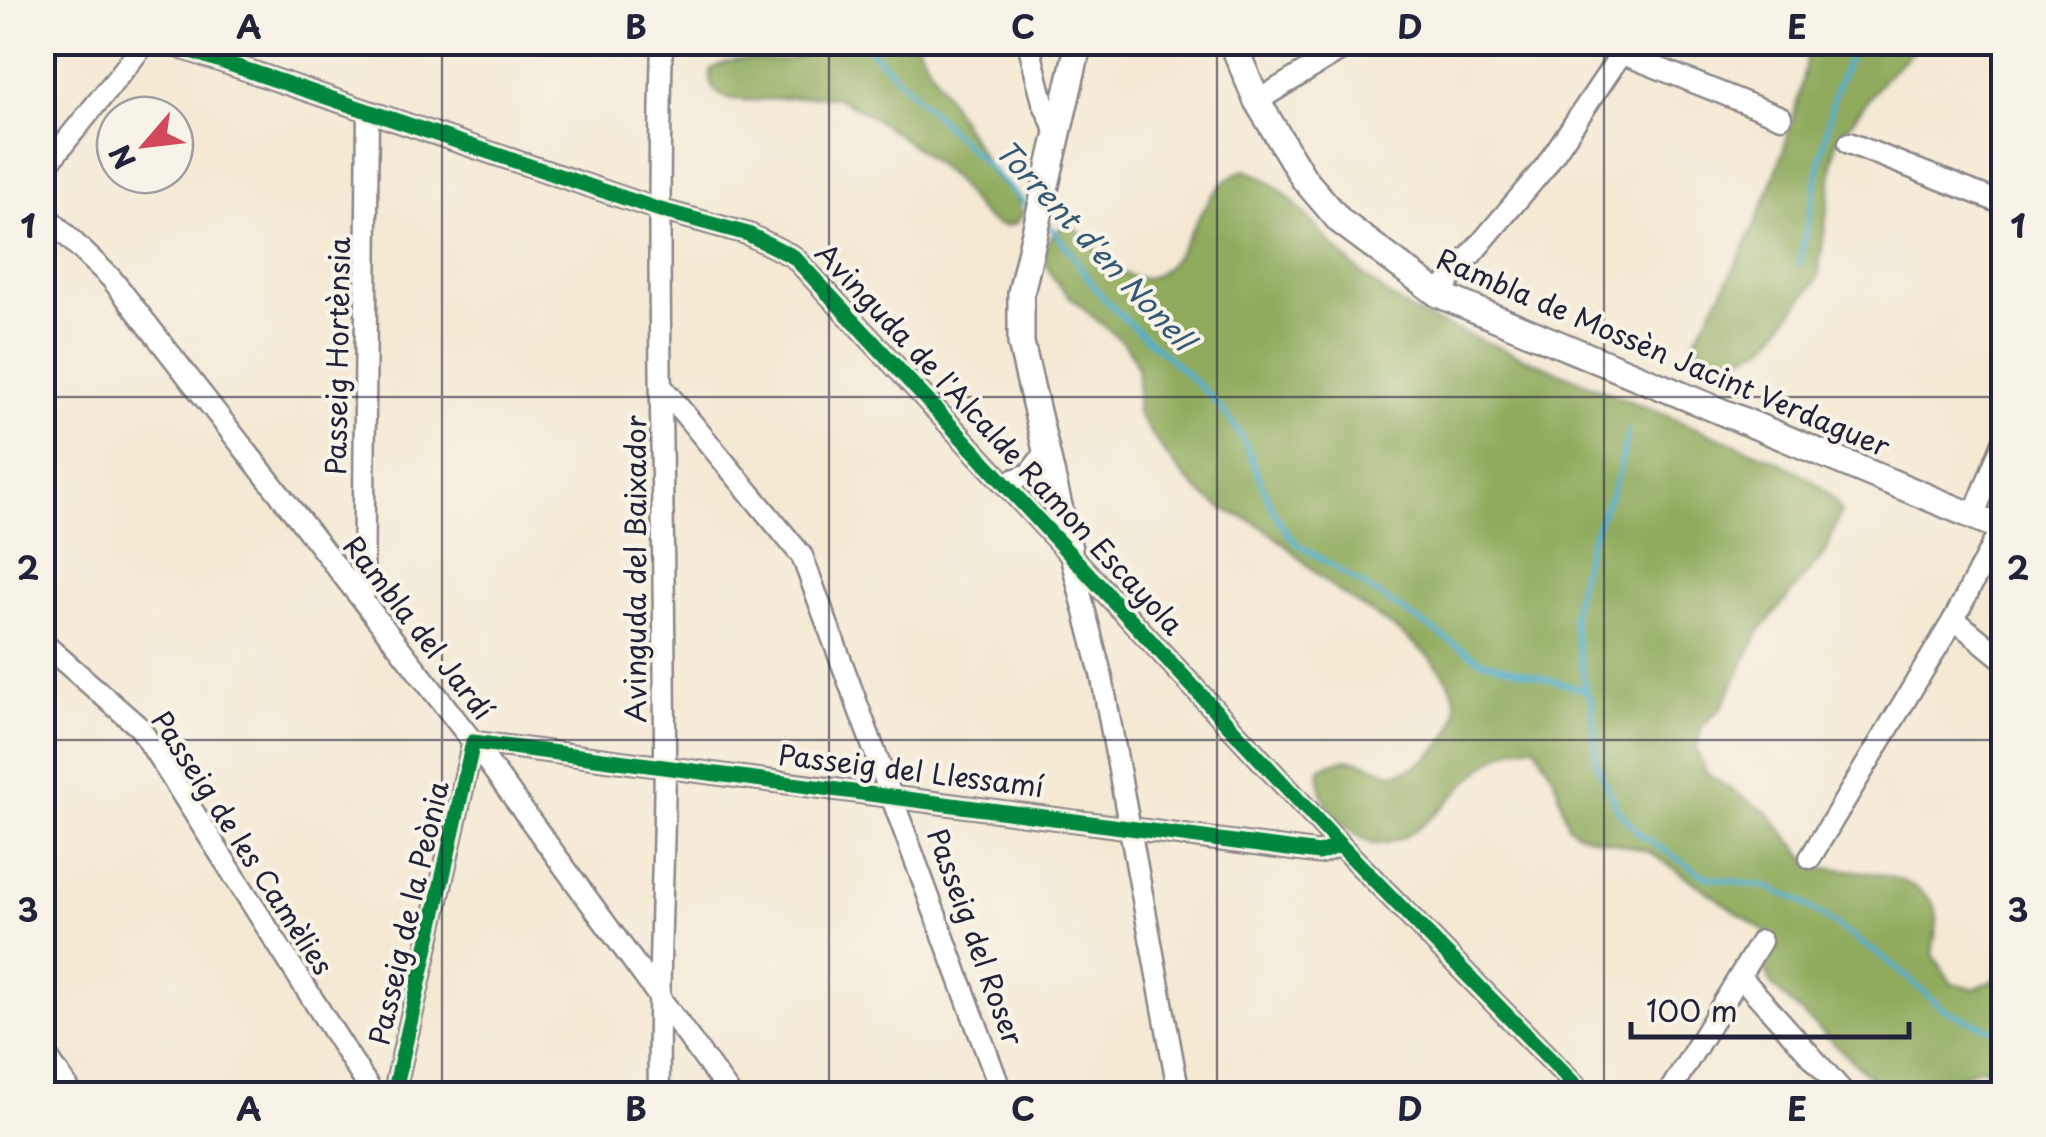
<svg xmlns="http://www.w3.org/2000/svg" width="2046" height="1137" viewBox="0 0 2046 1137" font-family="'Playpen Sans',sans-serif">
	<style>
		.forest { fill: #90ab5d; stroke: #59664c; stroke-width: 2.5 }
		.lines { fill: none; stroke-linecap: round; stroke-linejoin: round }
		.stream { stroke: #4fafce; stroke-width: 5 }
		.minor-casing { stroke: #8b8687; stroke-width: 25 }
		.tertiary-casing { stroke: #8b8687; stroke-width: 30 }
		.minor { stroke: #fff; stroke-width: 20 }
		.tertiary { stroke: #fff; stroke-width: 25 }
		.cycleway-casing { stroke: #f7f3e8; stroke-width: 21 }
		.cycleway { stroke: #00873e; stroke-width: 15 }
		.grid { fill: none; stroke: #22223b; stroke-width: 2.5; stroke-opacity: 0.55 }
		.labels { text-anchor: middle; stroke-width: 8; stroke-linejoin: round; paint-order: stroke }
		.street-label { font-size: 28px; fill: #22223b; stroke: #f7f3e8 }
		.water-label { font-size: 30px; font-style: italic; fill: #345a76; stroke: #f7f3e8 }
		.neatline { fill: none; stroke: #22223b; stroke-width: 4 }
		.grid-label { font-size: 32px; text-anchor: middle; font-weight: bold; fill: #22223b }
	</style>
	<rect width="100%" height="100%" fill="#f7f3e8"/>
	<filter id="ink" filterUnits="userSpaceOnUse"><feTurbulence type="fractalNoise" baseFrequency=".01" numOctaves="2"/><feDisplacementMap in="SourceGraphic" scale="20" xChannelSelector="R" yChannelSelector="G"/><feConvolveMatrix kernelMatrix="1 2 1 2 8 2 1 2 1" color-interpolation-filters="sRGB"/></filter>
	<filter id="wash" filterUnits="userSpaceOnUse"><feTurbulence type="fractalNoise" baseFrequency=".0048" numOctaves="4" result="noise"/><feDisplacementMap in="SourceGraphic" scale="40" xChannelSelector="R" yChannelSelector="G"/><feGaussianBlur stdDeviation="2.25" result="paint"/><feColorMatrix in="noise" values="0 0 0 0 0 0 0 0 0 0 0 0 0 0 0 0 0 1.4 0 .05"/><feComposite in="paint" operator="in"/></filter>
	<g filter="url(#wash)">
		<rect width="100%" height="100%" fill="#f4e9d3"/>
		<!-- forest -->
		<g class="forest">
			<path d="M816 43H916L994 177 1015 195 1023 214 1015 224C1006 226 1001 227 993 223 975 213 966 191 952 178 923 152 873 114 839 99 809 86 697 125 712 69 752 46 772 76 816 48Z"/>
			<path d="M1809 43H1922L1886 76 1836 142 1818 278 1766 346 1724 364 1693 342C1749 251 1793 149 1809 43Z"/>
			<path d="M1245 170C1283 181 1312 225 1339 252 1363 277 1389 298 1419 315L1770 458C1797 471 1828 484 1841 512L1826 551 1759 632 1722 707 1702 726 1696 750 1707 774 1768 813 1814 868C1847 869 1917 872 1934 906 1942 921 1932 939 1933 954L1952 984 1974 989 2003 976V1073L1980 1067 1920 1094H1888L1773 987 1764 967 1770 944 1767 933 1650 852 1580 834 1568 826 1554 777 1535 746C1475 741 1435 848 1373 844 1343 831 1316 804 1320 769 1349 751 1362 762 1390 773 1414 772 1433 756 1446 738 1492 675 1374 618 1335 589 1309 569 1287 543 1259 525 1246 517 1230 514 1217 505 1182 482 1160 447 1137 413 1137 388 1144 368 1126 346 1103 318 998 261 1068 224 1092 236 1102 265 1127 275 1185 299 1191 185 1245 170Z"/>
		</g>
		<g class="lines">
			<!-- stream -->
			<g class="stream">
				<path d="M862 42 1030 209"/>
				<path d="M1046 223C1069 244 1081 272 1101 295 1142 341 1197 374 1233 424 1259 461 1264 512 1298 544L1480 660 1586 690 1592 701 1597 765 1618 811 1642 836 1706 877 1767 887 1799 900 1888 961 1945 1010 2004 1035"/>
				<path d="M1799 264 1834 95 1855 42"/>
				<path d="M1586 689 1572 619 1576 591 1588 546 1617 479 1628 432"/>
			</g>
		</g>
	</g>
	<g filter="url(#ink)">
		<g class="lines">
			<defs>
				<g id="minor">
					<path d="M164 42 657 209 748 234 794 257 1340 845 1584 1094"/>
					<path d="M1028 42 1043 102 1057 133"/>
					<path d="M1593 42 1781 117"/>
					<path d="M1257 101 1354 42"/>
					<path d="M1849 143 2004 204"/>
					<path d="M42 171 146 42"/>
					<path d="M42 212 111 278 363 601 473 742 730 1094"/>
					<path d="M1438 294 1545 167 1629 42"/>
					<path d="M662 387 802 556 1002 1094"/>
					<path d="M1008 482 1029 474 1045 453"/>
					<path d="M1973 517 2004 440"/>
					<path d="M1069 550 1102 678 1179 1094"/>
					<path d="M363 601 368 112"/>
					<path d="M1954 619 2004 660"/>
					<path d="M42 642 140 728 373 1094"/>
					<path d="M1810 858 1954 619 2001 528"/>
					<path d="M1740 976 1845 1094"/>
					<path d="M42 1049 72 1094"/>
					<path d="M394 1094 473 742 1319 853 1340 845"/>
					<path d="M659 1094C657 983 664 873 665 761 665 522 655 282 662 42"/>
					<path d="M1668 1094 1761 941"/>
				</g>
				<g id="tertiary">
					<path d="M1232 42 1257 101 1304 179 1340 221 1438 294 2004 529"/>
					<path d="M1069 549 1021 343V293L1079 42"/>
				</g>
			</defs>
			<!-- minor casing -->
			<use href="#minor" class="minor-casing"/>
			<!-- tertiary casing -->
			<use href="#tertiary" class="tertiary-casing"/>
			<!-- minor -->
			<use href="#minor" class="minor"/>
			<!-- tertiary -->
			<use href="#tertiary" class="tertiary"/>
			<defs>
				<g id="cycleway">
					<path d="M164 42 657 209 748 234 794 257 1340 845 1584 1094"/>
					<path d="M394 1094 473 742 1319 853 1340 845"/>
				</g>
			</defs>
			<!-- cycleway casing -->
			<use href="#cycleway" class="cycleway-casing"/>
			<!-- cycleway -->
			<use href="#cycleway" class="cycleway"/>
		</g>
	</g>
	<!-- grid -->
	<path class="grid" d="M442 42V1094M829 42V1094M1217 42V1094M1604 42V1094M42 397H2004M42 740H2004"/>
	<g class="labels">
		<!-- street labels -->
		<g class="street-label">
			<text transform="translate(1663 353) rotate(23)" y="10">Rambla de Mossèn Jacint Verdaguer</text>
			<text transform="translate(338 356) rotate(-89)" y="10">Passeig Hortènsia</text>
			<text transform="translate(999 439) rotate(47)" y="10">Avinguda de l'Alcalde Ramon Escayola</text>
			<text transform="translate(636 569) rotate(-90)" y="10">Avinguda del Baixador</text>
			<text transform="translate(418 628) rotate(52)" y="10">Rambla del Jardí</text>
			<text transform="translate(911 771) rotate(7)" y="10">Passeig del Llessamí</text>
			<text transform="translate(242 843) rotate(57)" y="10">Passeig de les Camèlies</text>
			<text transform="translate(409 913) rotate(-77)" y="10">Passeig de la Peònia</text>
			<text transform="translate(975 937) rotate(70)" y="10">Passeig del Roser</text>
		</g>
		<!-- water labels -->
		<g class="water-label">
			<text transform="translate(1094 246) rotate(47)" y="10">Torrent d'en Nonell</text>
		</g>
	</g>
	<!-- margin -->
	<rect width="2046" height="1137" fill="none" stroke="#f7f3e8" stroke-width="110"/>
	<!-- north arrow -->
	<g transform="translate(145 145) rotate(242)"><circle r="48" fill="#f7f3e8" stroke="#a29fa3" stroke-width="2.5"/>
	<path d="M0-8L18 38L0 25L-18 38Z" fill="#d1495b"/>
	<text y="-15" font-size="28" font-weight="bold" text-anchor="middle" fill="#22223b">N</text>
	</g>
	<!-- scale -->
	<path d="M1631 1022v15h278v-15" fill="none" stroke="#22223b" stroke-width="5"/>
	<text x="1646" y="1022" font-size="30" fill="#22223b" stroke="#f7f3e8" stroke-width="8" paint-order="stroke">100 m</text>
	<rect x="55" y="55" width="1936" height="1027" class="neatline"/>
	<g class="grid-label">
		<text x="249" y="39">A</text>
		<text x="636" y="39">B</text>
		<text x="1023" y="39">C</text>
		<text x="1410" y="39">D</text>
		<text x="1797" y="39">E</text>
		<text x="28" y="238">1</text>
		<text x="2018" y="238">1</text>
		<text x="28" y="580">2</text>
		<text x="2018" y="580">2</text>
		<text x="28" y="922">3</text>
		<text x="2018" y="922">3</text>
		<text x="249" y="1121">A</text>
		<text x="636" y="1121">B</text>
		<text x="1023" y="1121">C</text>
		<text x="1410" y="1121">D</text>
		<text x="1797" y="1121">E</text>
	</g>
</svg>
